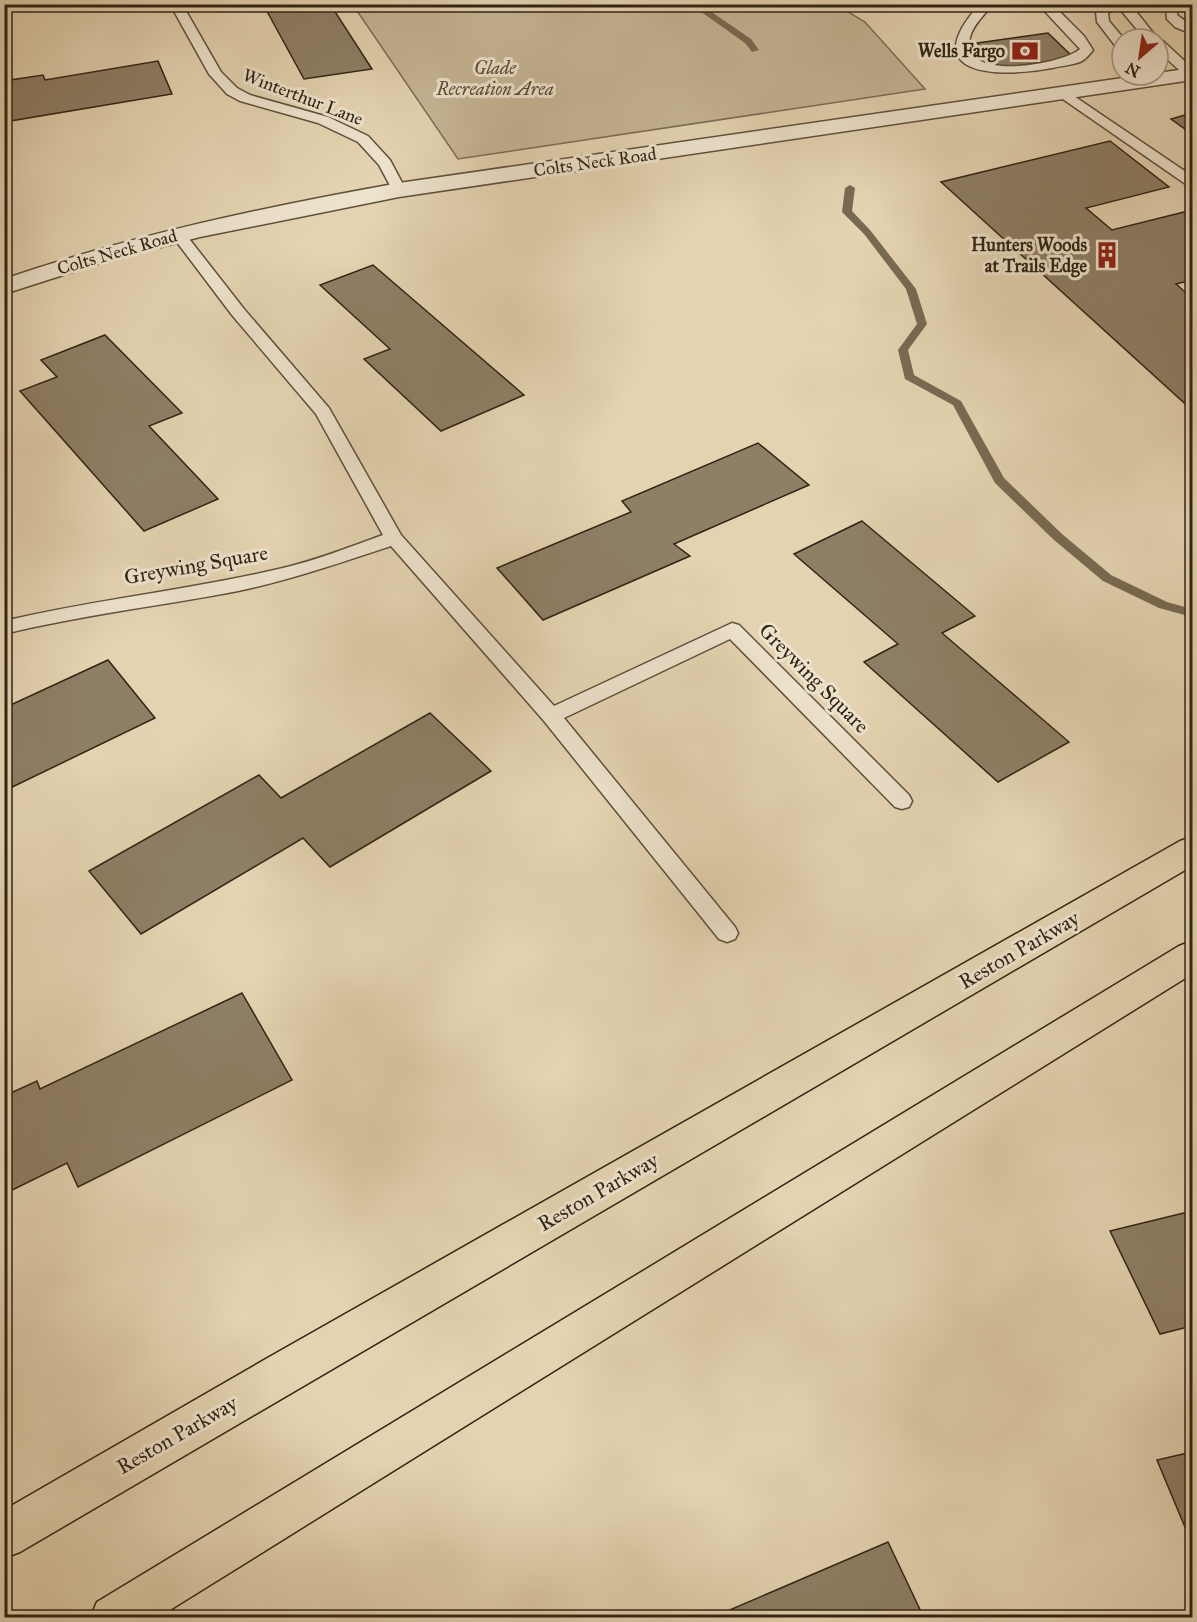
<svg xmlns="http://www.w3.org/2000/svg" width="1197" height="1622" viewBox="0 0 1197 1622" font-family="'IM FELL Great Primer',serif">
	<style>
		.green { fill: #c6b596; stroke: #7c6c55; stroke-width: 1.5 }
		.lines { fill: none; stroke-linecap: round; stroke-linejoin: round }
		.stream { fill: #786a52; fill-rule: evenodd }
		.building { fill: #8e7f66; stroke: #312414; stroke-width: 1.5 }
		.service-casing { stroke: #5e503b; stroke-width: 3 }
		.tertiary-casing { stroke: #5e503b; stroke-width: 3 }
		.primary-casing { stroke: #312414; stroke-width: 3 }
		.service { fill: #ede2cc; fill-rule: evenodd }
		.tertiary { fill: #ede2cc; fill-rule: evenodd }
		.primary { fill: #e4d3b1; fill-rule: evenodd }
		.labels { text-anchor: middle; stroke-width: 6; stroke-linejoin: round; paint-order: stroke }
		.far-poi-label { font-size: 18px; font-weight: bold; fill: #312414; stroke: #ede2cc; text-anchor: end }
		.far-park-label { font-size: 18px; font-style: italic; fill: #564834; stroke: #ede2cc }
		.far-street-label { font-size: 18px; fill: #312414; stroke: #ede2cc }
		.street-label { font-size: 21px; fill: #312414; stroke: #ede2cc }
	</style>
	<rect width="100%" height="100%" fill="#e4d3b1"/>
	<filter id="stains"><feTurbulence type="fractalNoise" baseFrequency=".00333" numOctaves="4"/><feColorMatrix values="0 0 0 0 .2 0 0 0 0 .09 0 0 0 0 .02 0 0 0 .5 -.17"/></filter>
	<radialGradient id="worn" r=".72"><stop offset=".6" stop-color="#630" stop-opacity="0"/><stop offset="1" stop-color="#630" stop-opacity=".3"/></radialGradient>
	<!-- green -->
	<path class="green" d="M353 5H837L865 22 925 89 458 159Z"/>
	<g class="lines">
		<!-- stream -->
		<g class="stream">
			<path d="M690 4H700L751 39 759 50 752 52 745 43Z"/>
			<path d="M850 185 855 188 852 211 870 230 916 289 927 324 908 350 914 375 961 401 1004 478 1062 534 1111 575 1167 602 1192 609V617L1159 608 1103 581 1054 540 995 483 953 405 905 379 898 350 917 324 906 289 864 234 842 212 845 188Z"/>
		</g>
	</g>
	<!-- building -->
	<g class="building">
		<path d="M263 4H330L372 69 304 79Z"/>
		<path d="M1048 33 1074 58 1001 68 977 43Z"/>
		<path d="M158 61 172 94 4 122V81L43 75 45 80Z"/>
		<path d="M1192 113V134L1171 119Z"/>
		<path d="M1110 141 1169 187 1086 208 1112 230 1192 210V280L1176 284 1192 298V410L941 182Z"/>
		<path d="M373 265 524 395 441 431 364 359 390 349 320 285Z"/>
		<path d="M105 335 182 413 149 426 218 499 144 531 20 391 57 377 41 360Z"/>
		<path d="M758 443 809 485 674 544 690 556 543 620 497 568 631 512 622 501Z"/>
		<path d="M862 521 975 616 942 633 1069 742 998 782 864 662 898 644 794 554Z"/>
		<path d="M108 660 155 718 4 791V708Z"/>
		<path d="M430 713 491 771 330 867 303 838 141 934 89 871 259 775 281 798Z"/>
		<path d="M242 993 292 1080 78 1187 67 1163 4 1194V1096L37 1081 40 1089Z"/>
		<path d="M1192 1211V1326L1160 1334 1110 1231Z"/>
		<path d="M1192 1452V1544L1157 1460Z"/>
		<path d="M888 1542 924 1618H711Z"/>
	</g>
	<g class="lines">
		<defs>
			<g id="service">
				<path d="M170 4H182L221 72 237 88 250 95 328 117 368 136 390 160 406 190 404 193H394L379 165 358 142 318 123 240 101 227 94 209 74Z"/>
				<path d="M980 4H993C985 14 975 23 971 34 954 84 1062 65 1080 49L1038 4H1052L1084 36 1093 50C1090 54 1085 60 1080 62 1071 65 1061 66 1052 68 1000 78 914 77 980 4Z"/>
				<path d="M1106 4H1130L1158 39H1145L1119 8 1108 13 1109 21 1124 39 1122 49 1117 48 1097 22 1096 11Z"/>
				<path d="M1170 4H1185L1178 10 1177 15 1192 26V34L1175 27 1167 19 1166 9Z"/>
				<path d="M1158 40 1163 41 1192 68V78L1187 77 1158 51Z"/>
				<path d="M1062 88 1192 176V186L1187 185 1057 95 1055 92Z"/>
				<path d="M178 230 183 231 244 309 329 408 401 535 554 706 732 623 739 625 909 795 912 801 909 807 902 809 895 807 730 639 564 718 735 927 738 933 735 939 727 942 719 939 544 721 391 546C340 563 290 580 238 591 160 606 81 615 4 634V621C97 599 191 590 283 568 317 560 350 547 383 535L316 414 232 315 173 237 171 234Z"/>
			</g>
			<path id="tertiary" d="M1192 68V80L399 197 200 237 110 260 4 294V279C133 235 265 207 399 183L1143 75H1158V73Z"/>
			<g id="primary">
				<path d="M1192 837V866L20 1552 4 1558V1510L271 1356 1180 841Z"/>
				<path d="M1192 941V974L157 1618H90L97 1602 1179 946Z"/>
			</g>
		</defs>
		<!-- service casing -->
		<use href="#service" class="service-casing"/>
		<!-- tertiary casing -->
		<use href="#tertiary" class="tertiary-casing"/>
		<!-- primary casing -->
		<use href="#primary" class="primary-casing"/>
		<!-- service -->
		<use href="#service" class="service"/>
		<!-- tertiary -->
		<use href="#tertiary" class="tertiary"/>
		<!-- primary -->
		<use href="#primary" class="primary"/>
	</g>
	<!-- icons -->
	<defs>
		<symbol id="bank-bare" viewBox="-9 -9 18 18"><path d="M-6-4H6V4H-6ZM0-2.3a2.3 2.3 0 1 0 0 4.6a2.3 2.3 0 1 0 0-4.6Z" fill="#8f2418" stroke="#ede2cc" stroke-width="2.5" paint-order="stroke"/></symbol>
		<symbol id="building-bare" viewBox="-9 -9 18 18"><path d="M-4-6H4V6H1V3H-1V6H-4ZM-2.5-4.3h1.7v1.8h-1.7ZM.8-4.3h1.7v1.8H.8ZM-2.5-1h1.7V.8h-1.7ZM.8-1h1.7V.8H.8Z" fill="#8f2418" stroke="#ede2cc" stroke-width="2.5" paint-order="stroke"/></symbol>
	</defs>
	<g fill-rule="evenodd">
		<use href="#bank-bare" x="1006" y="32" width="38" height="38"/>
		<use href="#building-bare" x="1088" y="236" width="38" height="38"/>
	</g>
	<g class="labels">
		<!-- far-poi labels -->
		<g class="far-poi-label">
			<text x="1005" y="57">Wells Fargo</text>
			<text x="1087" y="251">Hunters Woods<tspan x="1087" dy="21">at Trails Edge</tspan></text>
		</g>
		<!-- far-park labels -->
		<g class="far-park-label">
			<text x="495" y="74">Glade<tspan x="495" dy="21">Recreation Area</tspan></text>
		</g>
		<!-- far-street labels -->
		<g class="far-street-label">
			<text transform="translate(303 97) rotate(21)" y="6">Winterthur Lane</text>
			<text transform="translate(595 162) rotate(-8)" y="6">Colts Neck Road</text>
			<text transform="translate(117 252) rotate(-16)" y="6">Colts Neck Road</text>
		</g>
		<!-- street labels -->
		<g class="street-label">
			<text transform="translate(196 565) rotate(-10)" y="7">Greywing Square</text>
			<text transform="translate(814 678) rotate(45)" y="7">Greywing Square</text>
			<text transform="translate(1019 950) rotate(-30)" y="7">Reston Parkway</text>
			<text transform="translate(598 1192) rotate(-30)" y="7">Reston Parkway</text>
			<text transform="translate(177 1435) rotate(-30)" y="7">Reston Parkway</text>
		</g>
	</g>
	<!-- margin -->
	<rect width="1197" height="1622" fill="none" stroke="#e4d3b1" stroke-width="24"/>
	<rect x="6" y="6" width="1185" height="1610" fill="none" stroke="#312414" stroke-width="3"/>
	<rect x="12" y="12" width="1173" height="1598" fill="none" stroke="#312414" stroke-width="1.5"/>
	<!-- north arrow -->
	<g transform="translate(1140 57) rotate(209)"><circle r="28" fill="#ede2cc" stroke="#a29682" stroke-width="1.5"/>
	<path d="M0-4.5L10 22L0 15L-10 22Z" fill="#8f2418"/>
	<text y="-9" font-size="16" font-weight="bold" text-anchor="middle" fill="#312414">N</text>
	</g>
	<rect width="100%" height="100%" filter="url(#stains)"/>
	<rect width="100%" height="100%" fill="url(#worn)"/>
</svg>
